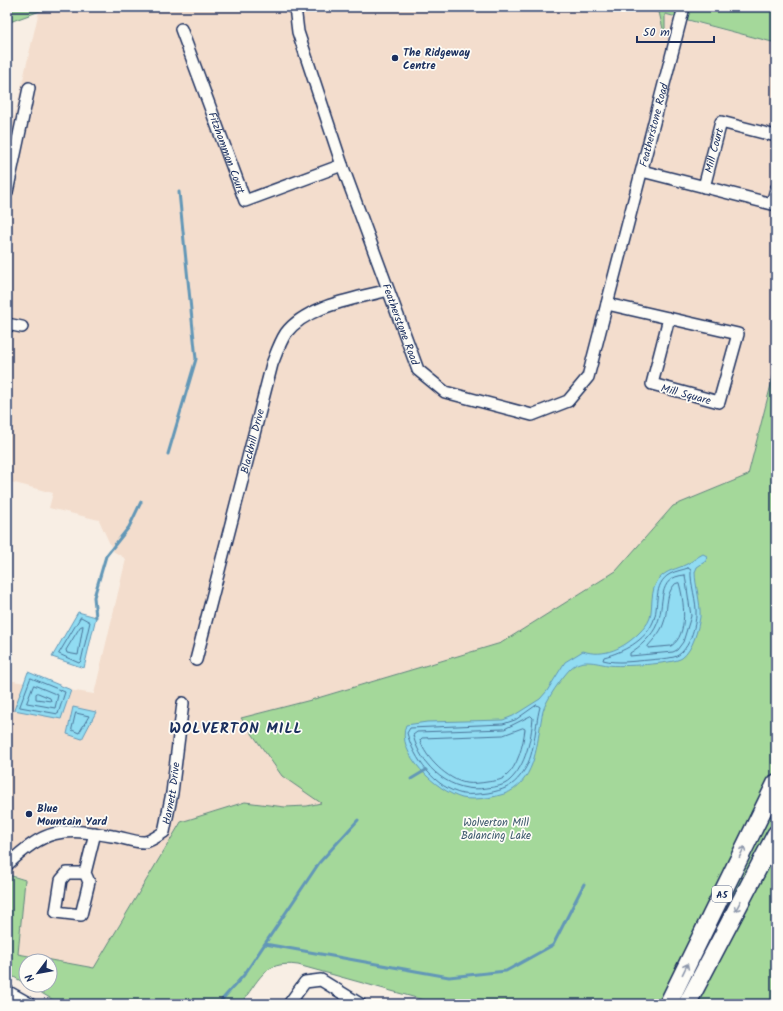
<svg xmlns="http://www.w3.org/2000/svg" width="783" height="1011" viewBox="0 0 783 1011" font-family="Kalam,sans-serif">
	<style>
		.built { fill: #f3ddcd }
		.green { fill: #a4d89a; stroke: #60847c }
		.water { fill: #91dcf2; stroke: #6297b7 }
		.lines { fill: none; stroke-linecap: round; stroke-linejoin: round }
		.shore { stroke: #4a7499; stroke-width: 1 }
		.stream { stroke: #6297b7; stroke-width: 3 }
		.minor-casing { stroke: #1b2f5e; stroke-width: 14 }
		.highway-casing { stroke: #1b2f5e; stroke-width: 20 }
		.minor { stroke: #fdfcf7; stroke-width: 11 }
		.highway { stroke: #fdfcf7; stroke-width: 17 }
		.oneway { stroke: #8c96aa }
		.poi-dot { fill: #1b2f5e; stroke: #fdfcf7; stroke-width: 1.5 }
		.labels { text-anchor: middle; stroke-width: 3.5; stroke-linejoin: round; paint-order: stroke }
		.shield { fill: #fdfcf7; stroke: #5f6c8c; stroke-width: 1 }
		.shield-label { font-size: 10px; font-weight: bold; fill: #1b2f5e }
		.poi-label { font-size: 11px; font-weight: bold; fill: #1b2f5e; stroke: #fdfcf7; text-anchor: start }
		.street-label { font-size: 11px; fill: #1b2f5e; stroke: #fdfcf7 }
		.park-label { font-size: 11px; fill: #3d596d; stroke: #fdfcf7 }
		.district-label { font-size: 15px; font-weight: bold; letter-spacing: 1px; fill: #1b2f5e; stroke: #fdfcf7 }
	</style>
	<rect width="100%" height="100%" fill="#f8eee4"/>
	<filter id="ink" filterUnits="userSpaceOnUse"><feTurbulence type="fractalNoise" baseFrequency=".025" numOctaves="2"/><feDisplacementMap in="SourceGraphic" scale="8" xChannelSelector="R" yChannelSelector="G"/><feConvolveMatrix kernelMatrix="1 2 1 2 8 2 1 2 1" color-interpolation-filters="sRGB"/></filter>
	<g filter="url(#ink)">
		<!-- built -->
		<path class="built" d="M105 7H597L659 12 680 19 776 43V365L748 475 673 506 616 571 501 643 311 700 241 718 282 776 322 803 307 806 285 807 245 802 181 822 94 968 18 954 25 880 7 872V680L94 694 126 559 113 551 99 520 49 508 53 493 7 481V148L39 11Z"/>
		<!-- green -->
		<g class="green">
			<path d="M7 7H105L40 11 7 23Z"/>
			<path d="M597 7H776V43L665 14V36L661 34 663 29 659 12Z"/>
			<path d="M776 365V1004H438L298 965C262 960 260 981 240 1004H60L28 985H50V961H26V984L7 973V878L9 875 25 880 18 954 94 968 181 822 245 802 285 807 307 806 321 803 282 776 241 718 311 700 501 643 616 571 673 506 748 475Z"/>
		</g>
		<!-- water -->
		<g class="water">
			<path d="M703 554 707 556 706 561 697 567 695 572C695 586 701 602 700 617 698 629 693 650 682 658 674 664 620 667 608 665 595 663 582 658 571 668 562 677 546 700 543 711 537 737 538 772 514 789 504 797 474 801 462 798 437 791 395 753 406 725L427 722 503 720 513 716 540 699 547 691 565 662 583 651C604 658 624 648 639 633 643 629 648 624 650 618 653 605 650 591 658 580 667 569 676 570 687 564 693 561 697 557 703 554Z"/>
			<path d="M78 612 96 617 84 668 52 657Z"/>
			<path d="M28 672 71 690 61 719 14 710Z"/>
			<path d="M73 707 96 712 82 739 67 734Z"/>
		</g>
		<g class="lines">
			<!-- shore -->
			<g class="shore">
				<path d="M688 568 691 570C690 585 697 600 696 616 695 629 688 653 674 657 666 659 657 659 649 660 635 661 617 664 603 660L604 657C623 652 645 641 653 622 660 606 652 584 670 574 675 571 683 570 688 568Z"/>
				<path d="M685 575 691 616 683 642 677 650 673 652 630 656V653C640 647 653 635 657 624 666 605 655 577 685 575Z"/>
				<path d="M679 583C684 600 689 635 671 646L648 648V646C653 640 660 633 663 625 669 611 664 595 675 584Z"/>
				<path d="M81 617 90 622 81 661 79 663 59 654Z"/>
				<path d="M83 626 78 655 67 653 66 650 80 627Z"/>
				<path d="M31 678 65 692 58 714 20 707Z"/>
				<path d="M34 685 58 695 55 708 27 703Z"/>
				<path d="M38 693 50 698 51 701 36 699V694Z"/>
				<path d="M537 705 540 707C534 729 536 756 521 775 512 787 503 790 488 793 480 794 470 795 463 794 435 788 414 759 407 733L410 728 503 724 515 720Z"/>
				<path d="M76 713 89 716 79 733 72 730Z"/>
				<path d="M531 716 533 718C531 739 526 765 510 780 504 786 495 787 487 788 452 794 421 768 413 735L417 732 504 729Z"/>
				<path d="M523 728 525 729C523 745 518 767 505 777 500 781 493 781 487 782 481 783 473 784 466 783 448 780 425 758 420 740L422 738 503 735Z"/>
			</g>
			<!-- stream -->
			<g class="stream">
				<path d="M168 454 196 359 179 192"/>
				<path d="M96 617 94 597 106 556 129 527 141 502"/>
				<path d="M411 779 426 770"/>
				<path d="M265 944 449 977 506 971 553 945 584 884"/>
				<path d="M218 1004 244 975 319 863 358 820"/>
			</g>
			<defs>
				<g id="minor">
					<path id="s1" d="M295 7 298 32 342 165 418 370 445 392 532 415 568 401 588 377 684 7"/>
					<path id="s2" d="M181 29 245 201 342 165"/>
					<path d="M642 171 772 204 776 189"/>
					<path id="s3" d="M704 187 721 122 776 136"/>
					<path d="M7 192 29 88"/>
					<path d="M607 304 738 334 719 402 652 384 669 318"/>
					<path d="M7 324 22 327"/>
					<path id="s4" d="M196 660 272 364C276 354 280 342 286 333 307 305 356 299 388 290"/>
					<path id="s5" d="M7 865C45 829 61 827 112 836 122 837 136 843 145 842 151 841 159 835 164 832L172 793 183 703"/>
					<path d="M85 873H67L61 880 56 912 81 915 89 882 85 873 95 833"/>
					<path d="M7 991 30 1004"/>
					<path d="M289 1004 305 982 321 980 360 1004"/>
				</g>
				<g id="highway">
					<path d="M668 1004 776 783"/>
					<path d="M687 1004 776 834"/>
				</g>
			</defs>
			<!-- minor casing -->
			<use href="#minor" class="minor-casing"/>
			<!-- highway casing -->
			<use href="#highway" class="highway-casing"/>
			<!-- minor -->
			<use href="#minor" class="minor"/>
			<!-- highway -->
			<use href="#highway" class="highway"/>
		</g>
		<!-- one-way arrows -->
		<defs><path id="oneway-shaft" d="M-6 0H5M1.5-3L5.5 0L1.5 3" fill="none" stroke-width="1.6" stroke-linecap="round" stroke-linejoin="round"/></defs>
		<g class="oneway">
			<use href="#oneway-shaft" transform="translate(742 852) rotate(-64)"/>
			<use href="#oneway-shaft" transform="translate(738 906) rotate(118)"/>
			<use href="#oneway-shaft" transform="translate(685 969) rotate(-64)"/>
		</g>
	</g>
	<!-- markers -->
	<g class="poi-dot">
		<circle cx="395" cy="58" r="4"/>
		<circle cx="29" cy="814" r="4"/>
	</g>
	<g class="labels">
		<!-- shield labels -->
		<rect class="shield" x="712" y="886" width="20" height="16" rx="3"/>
		<g class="shield-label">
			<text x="722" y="898">A5</text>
		</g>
		<!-- poi labels -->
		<g class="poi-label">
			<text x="403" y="56">The Ridgeway<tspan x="403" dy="13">Centre</tspan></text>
			<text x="37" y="812">Blue<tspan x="37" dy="13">Mountain Yard</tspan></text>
		</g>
		<!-- street labels -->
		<g class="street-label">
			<text dy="4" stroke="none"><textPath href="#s1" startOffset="839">Featherstone Road</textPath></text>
			<text dy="4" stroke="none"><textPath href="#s3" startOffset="38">Mill Court</textPath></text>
			<text dy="4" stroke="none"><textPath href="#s2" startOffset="132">Fitzhammon Court</textPath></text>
			<text dy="4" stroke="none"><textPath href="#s1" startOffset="335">Featherstone Road</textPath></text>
			<text transform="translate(686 394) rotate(15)" y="4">Mill Square</text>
			<text dy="4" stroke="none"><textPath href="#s4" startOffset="226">Blackhill Drive</textPath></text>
			<text dy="4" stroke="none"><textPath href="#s5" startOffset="210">Harnett Drive</textPath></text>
		</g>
		<!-- park labels -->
		<g class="park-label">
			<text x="496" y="826">Wolverton Mill<tspan x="496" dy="13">Balancing Lake</tspan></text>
		</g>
		<!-- district labels -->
		<g class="district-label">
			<text x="236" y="733">WOLVERTON MILL</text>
		</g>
	</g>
	<!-- margin -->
	<rect width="783" height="1011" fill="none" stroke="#fdfcf7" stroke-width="24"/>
	<rect x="12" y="12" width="759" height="987" fill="none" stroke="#1b2f5e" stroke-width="1.5" filter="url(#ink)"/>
	<!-- north arrow -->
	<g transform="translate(38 973) rotate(238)"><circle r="19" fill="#fdfcf7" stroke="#a3aaba"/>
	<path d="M0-3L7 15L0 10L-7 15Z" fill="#1b2f5e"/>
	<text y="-6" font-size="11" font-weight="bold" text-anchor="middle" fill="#1b2f5e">N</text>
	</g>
	<!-- scale -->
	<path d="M637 36v6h77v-6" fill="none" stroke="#1b2f5e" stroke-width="2"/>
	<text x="643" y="36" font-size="12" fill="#1b2f5e" stroke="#fdfcf7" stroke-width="3" paint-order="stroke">50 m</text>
</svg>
